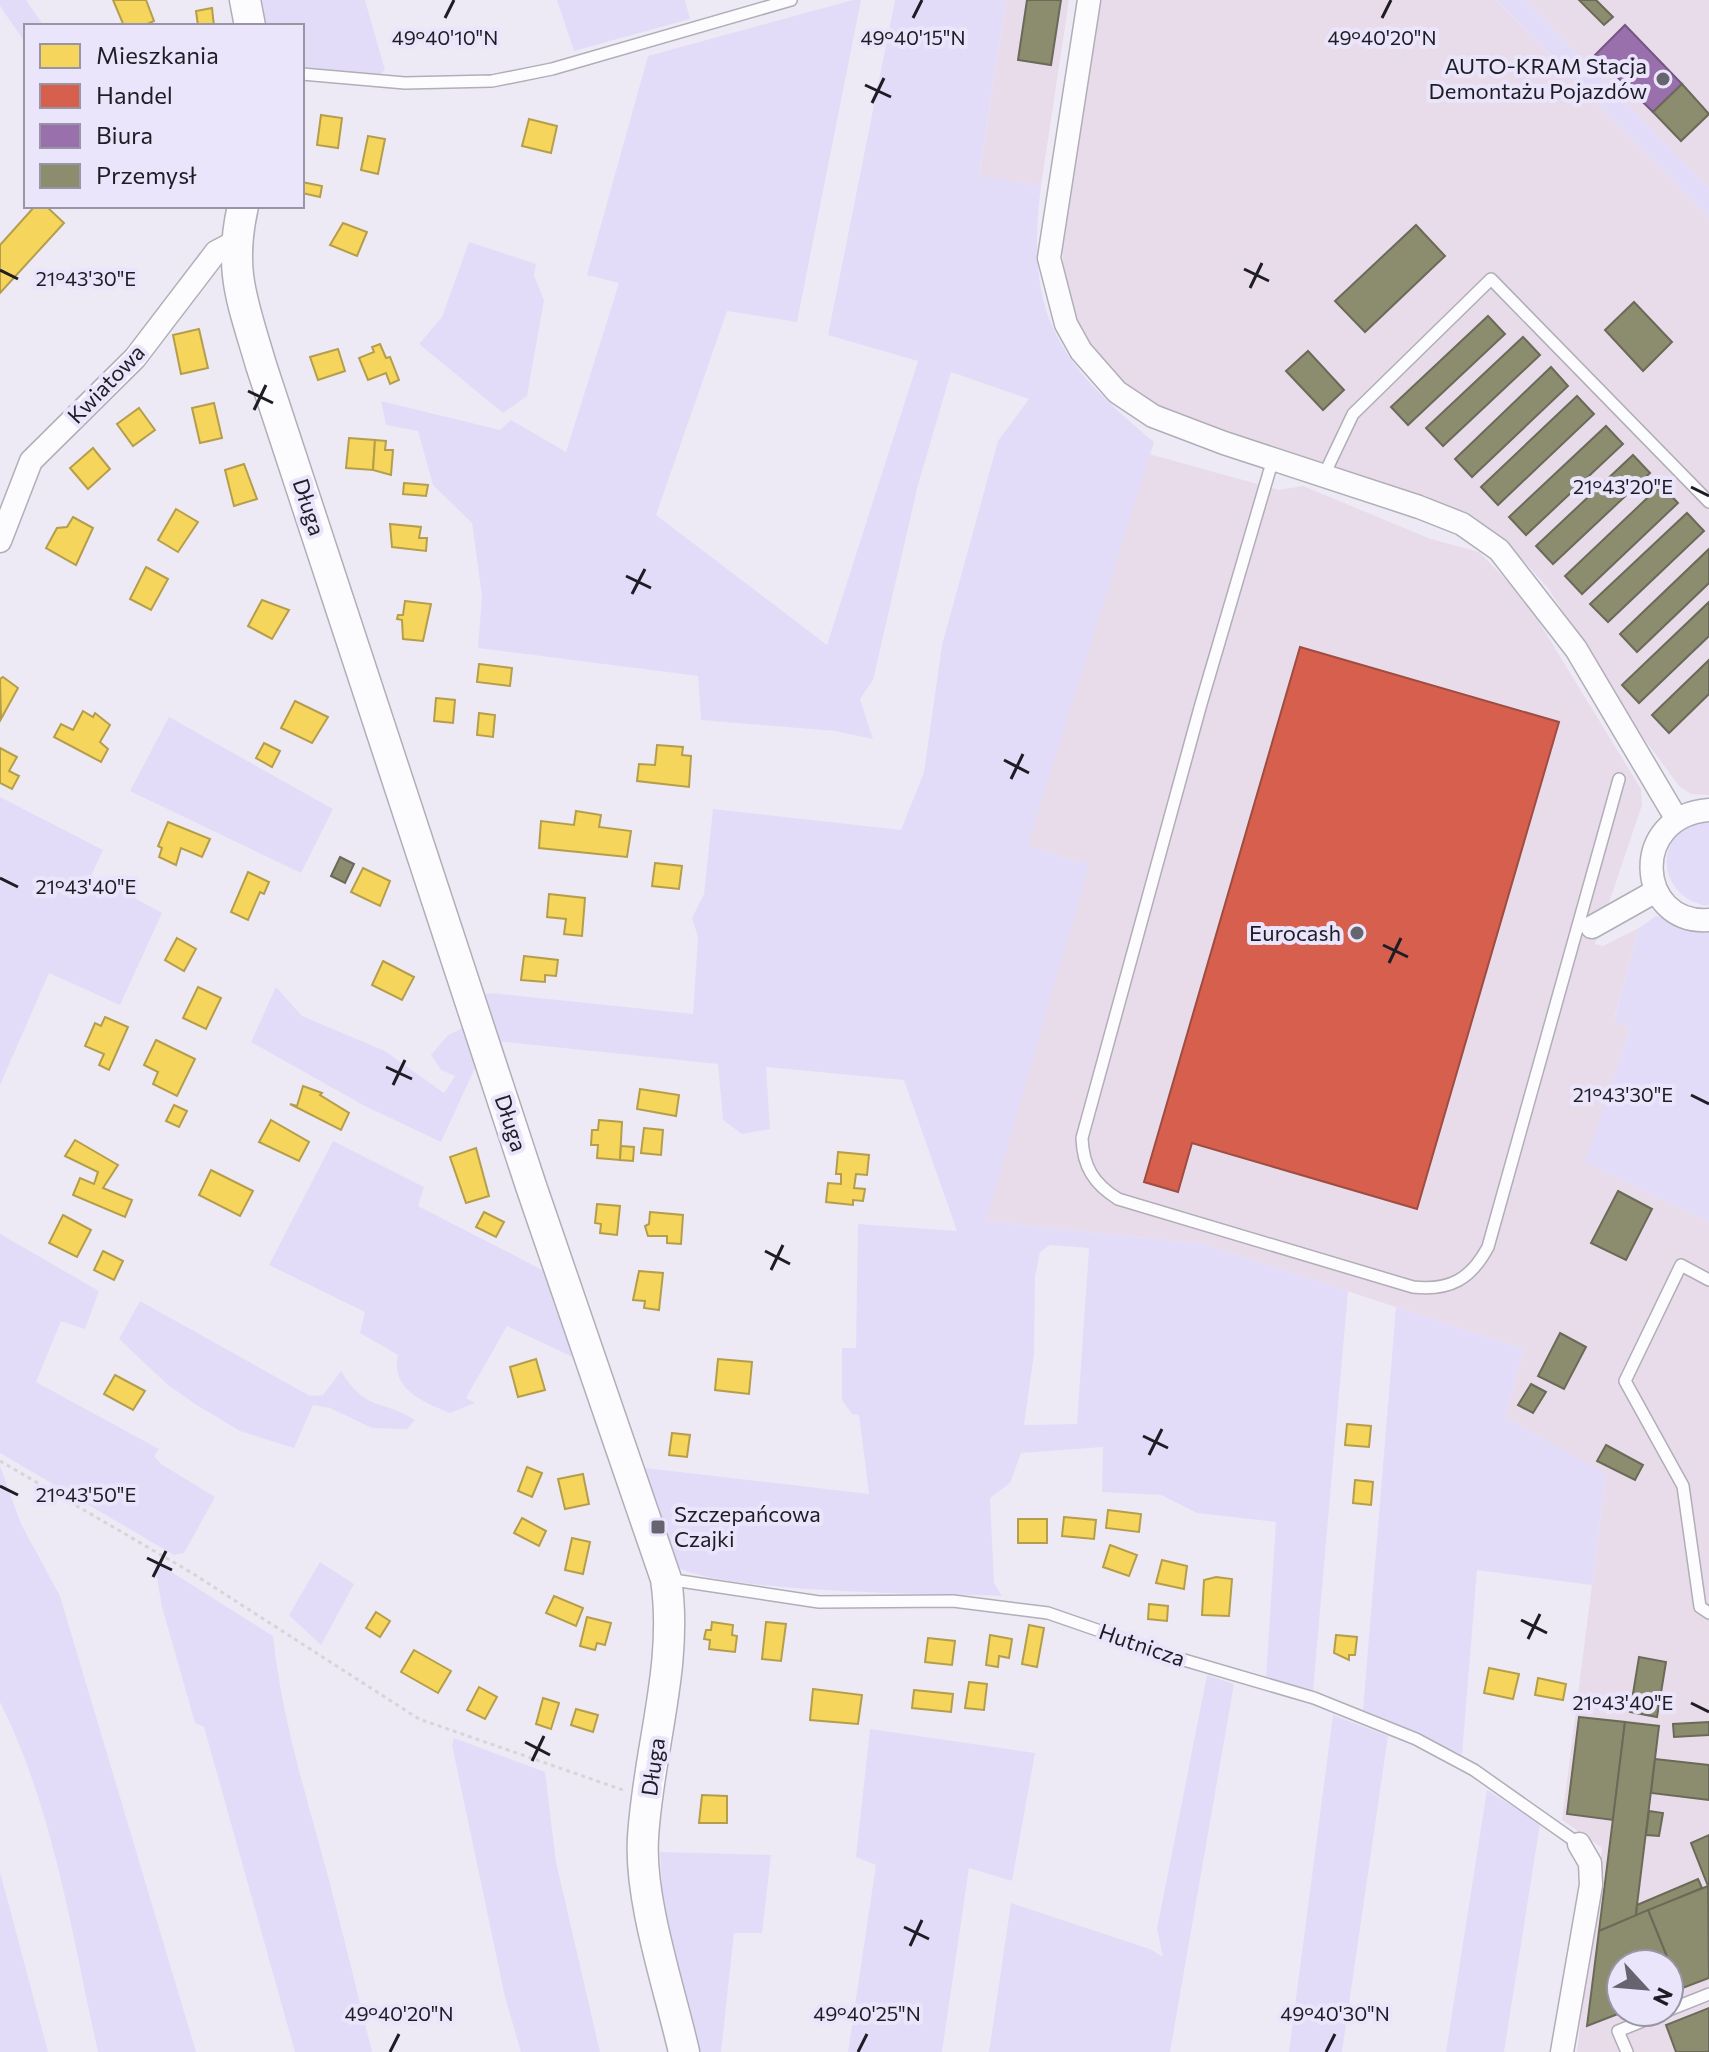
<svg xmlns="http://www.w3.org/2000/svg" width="1709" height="2052" viewBox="0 0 1709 2052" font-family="Commissioner,sans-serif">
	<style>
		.industrial { fill: #e8dceb; fill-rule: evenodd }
		.green { fill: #e3dcf8; fill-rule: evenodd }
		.homes { fill: #f6d55c; stroke: #b59e4b; stroke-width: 2 }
		.shops { fill: #d6604d; stroke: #9f4c41; stroke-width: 2 }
		.offices { fill: #9970ab; stroke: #745782; stroke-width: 2 }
		.industry { fill: #8c8c6e; stroke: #6b6a58; stroke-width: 2 }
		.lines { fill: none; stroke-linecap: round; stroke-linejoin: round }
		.lane-casing { stroke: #b0aeb7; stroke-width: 14 }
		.street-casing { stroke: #b0aeb7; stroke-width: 25 }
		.secondary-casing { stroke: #b0aeb7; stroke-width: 33 }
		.path { stroke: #d6d5d8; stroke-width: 3; stroke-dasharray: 4 4; stroke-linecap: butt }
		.lane { stroke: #fcfcfe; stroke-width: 11 }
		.street { stroke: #fcfcfe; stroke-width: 22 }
		.secondary { stroke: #fcfcfe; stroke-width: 30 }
		.ticks { fill: none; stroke: #1e1c24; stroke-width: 3 }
		.poi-dot { fill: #66646e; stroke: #eae5fb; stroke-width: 3 }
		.labels { text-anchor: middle; stroke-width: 8; stroke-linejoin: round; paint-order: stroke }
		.poi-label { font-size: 22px; fill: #1e1c24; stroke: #eae5fb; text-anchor: end }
		.street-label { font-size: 22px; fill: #1e1c24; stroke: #eae5fb }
		.ticks-label { font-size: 20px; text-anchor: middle; fill: #1e1c24; stroke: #eae5fb; stroke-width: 8; stroke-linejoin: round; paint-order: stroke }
	</style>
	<rect width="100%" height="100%" fill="#edeaf6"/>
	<!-- industrial -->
	<g class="industrial">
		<path d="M1006 0H1069L1041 186 979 177Z"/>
		<path d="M1098 0H1496L1709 217V795L1691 794 1679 786 1642 736 1548 588 1506 541 1451 507 1178 418 1124 386 1092 350 1071 306 1064 280 1062 245Z"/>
		<path d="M1525 0H1709V188L1692 171Z"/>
		<path d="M1149 454 1279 490 1303 486 1431 539 1479 552 1525 599 1641 789 1642 805 1595 944 1603 946 1639 928 1614 1019 1630 1029 1586 1162 1709 1222V2052H1577L1602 1848 1562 1820 1606 1475 1505 1417 1524 1349 1204 1244 985 1221 1089 862H1077L1027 845ZM1621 1964H1669V2012H1621Z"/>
	</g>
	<!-- green -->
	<g class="green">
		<path d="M0 0H26L44 26H26V44L0 6Z"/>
		<path d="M252 0H365L385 70 379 75 302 67V26H258Z"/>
		<path d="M557 0H685L690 19 574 51Z"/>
		<path d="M853 0H861L797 322 727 311 656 515 827 645 918 361 828 335 895 0H1006L979 176 1041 186C1025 316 1057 361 1154 442L1028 845 1077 862H1090L986 1221 1204 1244 1348 1291 1313 1691 1266 1677 1276 1522 1197 1513 1161 1495 1102 1492 1103 1447 1021 1453 1010 1483 990 1498 994 1583 1002 1596C950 1594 698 1594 671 1562 659 1549 644 1491 636 1471L645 1468 869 1494 859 1415 852 1414 842 1400V1348H856L858 1224 957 1231 904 1080 766 1067 770 1129 742 1134 723 1120 718 1064 495 1041 478 996 491 993 693 1014 698 937 692 918 704 894 713 809 901 830 924 772 942 645 998 441 1029 399 951 372 918 485 873 680 860 699 873 739 835 731 701 720 698 676 478 648 482 596 472 523 433 485 418 431 386 425 381 401 500 430 511 420 566 452 619 283 587 275 648 56ZM1050 1245 1089 1248 1077 1424 1024 1425 1034 1354 1035 1277 1040 1252Z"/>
		<path d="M1496 0H1525L1709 188V217Z"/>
		<path d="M469 242 536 264 534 275 544 300 527 396 503 413 419 344 442 317Z"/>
		<path d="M169 717 333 809 301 873 130 791Z"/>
		<path d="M0 797 103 850 87 884H109L162 913 120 1005 49 973 0 1085Z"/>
		<path d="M1709 823V905L1706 906C1651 894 1655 822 1709 823Z"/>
		<path d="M1656 916 1709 931V1222L1585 1162 1630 1029 1614 1020 1639 928Z"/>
		<path d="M276 987 302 1016 385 1051 444 1093 455 1076 441 1070 431 1055 448 1035 467 1026 480 1057 441 1142 363 1105 251 1042Z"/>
		<path d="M333 1141 424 1187 418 1206 552 1275 579 1360 507 1326 466 1398 475 1403 450 1413C423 1402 390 1389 398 1355L360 1333 365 1312 269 1265Z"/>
		<path d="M0 1234 99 1291 85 1329 61 1321 36 1382 159 1449 154 1456 161 1464 215 1497 184 1553 174 1555 0 1453Z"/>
		<path d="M140 1301 310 1396 323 1395 341 1371C367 1413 381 1398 415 1420L407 1429 372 1428 330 1408 313 1405 294 1448 240 1431 195 1404 168 1385 119 1339Z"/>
		<path d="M1396 1307 1524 1349 1505 1417 1606 1474 1592 1585 1477 1570 1462 1755 1363 1710Z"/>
		<path d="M0 1466 21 1524 60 1596 196 2052H98C72 1935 54 1810 0 1702Z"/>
		<path d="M154 1561 273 1636C282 1720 307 1798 329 1880 344 1937 358 1995 372 2052H295L204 1727 195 1723 162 1607Z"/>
		<path d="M320 1562 354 1584 321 1645 289 1615Z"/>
		<path d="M1207 1675 1234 1684 1170 2052H989L1011 1903 1150 1949 1163 1957 1157 1929Z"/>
		<path d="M1333 1715 1388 1736 1342 2052H1289Z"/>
		<path d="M870 1729 1035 1753 1012 1881 969 1868 942 2052H848L876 1865 856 1857Z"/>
		<path d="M454 1738 545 1772 556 1862 600 2052H521L505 1997 452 1745Z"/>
		<path d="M1487 1790 1540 1824 1504 2052H1446Z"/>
		<path d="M660 1852 771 1855 762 1933H734L721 2052H698L664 1921Z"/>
		<path d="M0 1872 48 2052H0Z"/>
	</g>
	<!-- homes -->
	<g class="homes">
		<path d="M113 0H146L154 21 143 26H124Z"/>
		<path d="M212 8 214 26H198L196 11Z"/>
		<path d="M321 115 342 118 338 148 317 145Z"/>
		<path d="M529 119 557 126 551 153 522 146Z"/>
		<path d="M368 136 385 139 378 174 361 170Z"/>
		<path d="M302 182 322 186 320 197 302 193Z"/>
		<path d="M35 206H46L64 223 0 293V245Z"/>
		<path d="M343 223 367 232 357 256 330 245Z"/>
		<path d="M199 329 208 368 181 374 173 335Z"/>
		<path d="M380 344 386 358 390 357 399 380 390 384 386 373 368 380 359 358 374 352 372 347Z"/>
		<path d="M338 349 345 371 318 380 310 357Z"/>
		<path d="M214 403 222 438 200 443 192 408Z"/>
		<path d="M139 408 155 430 133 446 117 424Z"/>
		<path d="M349 438 375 440 373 470 346 468Z"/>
		<path d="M375 440 386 441 385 450H393L391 475 373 470Z"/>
		<path d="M93 448 110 469 88 489 70 468Z"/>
		<path d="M244 464 257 499 234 506 225 470Z"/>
		<path d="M404 483 428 485 426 496 403 494Z"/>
		<path d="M176 509 198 522 178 552 158 540Z"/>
		<path d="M73 517 93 528 76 565 46 548 57 528 67 527Z"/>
		<path d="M390 524 421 527 419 538H427L426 551 392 547Z"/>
		<path d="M146 567 168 579 151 610 130 599Z"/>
		<path d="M262 600 289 610 272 639 248 626Z"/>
		<path d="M405 601 431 604 423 641 403 639 402 620 397 619 398 615H403Z"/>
		<path d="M479 664 512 668 510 686 477 682Z"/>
		<path d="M3 677 18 688 1 719 0 679Z"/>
		<path d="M436 698 455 700 453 723 434 721Z"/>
		<path d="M295 701 328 717 312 743 281 728Z"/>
		<path d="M83 711 93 717 95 713 110 725 100 742 108 749 101 762 54 737 61 724 73 730Z"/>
		<path d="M479 713 495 715 493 737 477 735Z"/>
		<path d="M264 743 280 751 272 767 256 758Z"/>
		<path d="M657 745 683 747 682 755 691 756 689 787 637 781 639 764 655 765Z"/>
		<path d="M0 748 17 757 9 771 19 776 12 789 0 783Z"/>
		<path d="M576 811 601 815 599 827 631 831 627 857 539 848 541 821 574 825Z"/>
		<path d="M168 822 210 839 202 857 181 848 176 865 159 857 162 848 158 846Z"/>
		<path d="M655 863 682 866 679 889 652 886Z"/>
		<path d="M363 868 390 881 380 906 351 892Z"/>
		<path d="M248 872 269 882 264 894 260 892 248 920 231 912Z"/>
		<path d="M549 894 585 898 582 936 564 934 566 919 547 917Z"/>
		<path d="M177 938 196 949 184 971 165 960Z"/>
		<path d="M524 956 558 960 556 976 545 975V982L521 980Z"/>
		<path d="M383 961 414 977 402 1000 372 985Z"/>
		<path d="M198 987 221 998 206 1029 183 1018Z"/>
		<path d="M105 1017 128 1027 109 1070 99 1065 104 1054 85 1046 95 1023 101 1026Z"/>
		<path d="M156 1040 195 1059 177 1096 153 1084 158 1072 144 1065Z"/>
		<path d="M303 1086 322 1093 320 1095 349 1113 341 1130 290 1104 297 1106Z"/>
		<path d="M640 1089 679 1095 676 1116 637 1109Z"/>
		<path d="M174 1105 187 1111 179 1127 166 1121Z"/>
		<path d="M271 1120 309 1142 299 1161 259 1142Z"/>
		<path d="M599 1120 622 1122 620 1160 597 1158 598 1145H591L592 1130H598Z"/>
		<path d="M644 1128 663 1130 661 1155 641 1153Z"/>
		<path d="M75 1140 118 1165 103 1188 132 1200 125 1217 73 1195 80 1178 94 1184 98 1172 65 1156Z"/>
		<path d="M621 1146 634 1147 633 1161 620 1160Z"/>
		<path d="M476 1148 489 1196 466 1203 450 1157Z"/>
		<path d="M838 1152 869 1155 867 1175 856 1174 854 1188 865 1189 863 1201 853 1200V1205L826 1202 828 1183 841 1184V1174H836Z"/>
		<path d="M211 1170 253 1191 240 1216 199 1195Z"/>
		<path d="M597 1204 620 1206 617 1235 600 1233 601 1224 595 1223Z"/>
		<path d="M484 1212 504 1222 496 1237 476 1227Z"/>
		<path d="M650 1212 683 1215 681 1244 667 1243V1236H648L645 1226 649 1224Z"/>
		<path d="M63 1215 91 1230 77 1257 49 1243Z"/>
		<path d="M103 1251 123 1261 114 1280 94 1270Z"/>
		<path d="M639 1271 663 1273 659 1310 644 1308 645 1301 633 1300Z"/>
		<path d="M536 1359 545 1390 518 1397 510 1367Z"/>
		<path d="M718 1359 752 1362 749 1394 715 1390Z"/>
		<path d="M115 1375 145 1391 133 1410 104 1394Z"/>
		<path d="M1347 1424 1371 1426 1369 1447 1345 1445Z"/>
		<path d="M672 1433 690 1435 687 1457 669 1455Z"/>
		<path d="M527 1467 542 1473 532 1497 518 1491Z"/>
		<path d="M583 1474 589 1504 565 1509 558 1479Z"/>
		<path d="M1355 1480 1373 1482 1371 1505 1353 1503Z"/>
		<path d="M1108 1510 1141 1514 1139 1532 1106 1528Z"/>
		<path d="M1064 1517 1096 1520 1094 1539 1062 1536Z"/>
		<path d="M522 1518 546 1531 539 1546 514 1533Z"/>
		<rect x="1018" y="1519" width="29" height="24"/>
		<path d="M572 1538 590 1542 583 1574 565 1570Z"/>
		<path d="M1110 1545 1137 1555 1129 1576 1103 1567Z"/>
		<path d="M1162 1560 1187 1566 1184 1589 1156 1583Z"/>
		<path d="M1216 1577 1232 1579 1229 1616 1202 1615 1204 1580Z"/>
		<path d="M554 1596 583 1608 576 1626 546 1613Z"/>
		<path d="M1149 1604 1168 1606 1167 1621 1148 1619Z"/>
		<path d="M376 1612 390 1621 380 1637 366 1628Z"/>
		<path d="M587 1617 611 1623 605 1645 597 1643 595 1650 580 1646Z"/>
		<path d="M712 1622 733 1625 732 1635 737 1636 735 1652 709 1649 710 1640 704 1639 706 1630H711Z"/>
		<path d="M766 1622 786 1624 781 1661 762 1659Z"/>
		<path d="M1029 1625 1044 1628 1037 1667 1022 1664Z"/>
		<path d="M990 1635 1012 1639 1009 1658 999 1656 998 1667 986 1665Z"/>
		<path d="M1336 1635 1357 1637 1355 1655H1349V1660L1334 1653Z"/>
		<path d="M928 1638 955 1641 952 1665 925 1662Z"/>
		<path d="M414 1650 451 1671 438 1693 401 1672Z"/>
		<path d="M1489 1668 1519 1674 1513 1699 1484 1693Z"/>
		<path d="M1538 1678 1566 1684 1563 1700 1535 1695Z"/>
		<path d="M969 1682 987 1684 984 1710 965 1708Z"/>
		<path d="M479 1687 497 1697 485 1719 467 1710Z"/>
		<path d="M813 1689 862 1695 858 1724 810 1720Z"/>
		<path d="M914 1690 953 1694 951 1712 912 1708Z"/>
		<path d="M543 1698 559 1703 551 1729 536 1724Z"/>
		<path d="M576 1709 598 1715 593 1732 571 1725Z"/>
		<path d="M702 1795 727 1796V1823H699Z"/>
	</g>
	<!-- shops -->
	<path class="shops" d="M1300 647 1559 722 1417 1209 1192 1143 1178 1192 1144 1182Z"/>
	<!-- offices -->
	<path class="offices" d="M1625 25 1682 84 1653 112 1595 55Z"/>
	<!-- industry -->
	<g class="industry">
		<path d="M1027 0H1061L1051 65 1018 60Z"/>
		<path d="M1579 0H1596L1613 17 1604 25Z"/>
		<path d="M1682 84 1709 114 1681 141 1653 112Z"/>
		<path d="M1416 225 1445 256 1365 332 1335 301Z"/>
		<path d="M1634 302 1672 342 1643 371 1605 330Z"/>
		<path d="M1488 316 1505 334 1408 425 1391 407Z"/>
		<path d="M1523 337 1540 355 1443 446 1426 428Z"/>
		<path d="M1308 351 1344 390 1323 410 1286 371Z"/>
		<path d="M1551 367 1568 386 1472 477 1455 459Z"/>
		<path d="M1577 396 1594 414 1498 505 1481 487Z"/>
		<path d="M1606 426 1623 444 1526 535 1509 517Z"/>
		<path d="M1633 455 1650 473 1553 564 1536 546Z"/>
		<path d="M1661 485 1678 503 1582 594 1565 576Z"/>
		<path d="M1687 513 1704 531 1608 622 1590 604Z"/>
		<path d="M1709 549V583L1637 652 1620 634Z"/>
		<path d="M1709 602V636L1639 703 1622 685Z"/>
		<path d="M1709 660V694L1669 733 1652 715Z"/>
		<path d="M340 857 354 864 345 883 331 876Z"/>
		<path d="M1618 1191 1652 1209 1626 1260 1591 1243Z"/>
		<path d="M1560 1333 1586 1347 1564 1389 1538 1376Z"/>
		<path d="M1531 1384 1546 1392 1533 1413 1518 1405Z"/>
		<path d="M1606 1445 1643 1465 1635 1480 1597 1461Z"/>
		<path d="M1639 1657 1666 1662 1657 1717 1630 1712Z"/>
		<path d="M1579 1717 1625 1722 1613 1820 1567 1814Z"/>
		<path d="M1625 1722 1659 1726 1637 1905 1636 1916 1599 1931Z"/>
		<path d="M1709 1722V1735L1674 1737 1673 1724Z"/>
		<path d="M1655 1759 1709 1765V1800L1651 1793Z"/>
		<path d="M1649 1811 1663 1813 1659 1836 1646 1835Z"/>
		<path d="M1709 1835V1885L1708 1886 1691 1843Z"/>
		<path d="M1698 1879 1702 1888 1636 1916 1637 1905Z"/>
		<path d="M1708 1886 1709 1978 1680 1989 1648 1910Z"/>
		<path d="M1648 1910 1680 1989 1669 1993V1964H1621L1623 2012 1587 2026 1599 1931Z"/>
		<path d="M1709 2008V2052H1676L1666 2025Z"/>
	</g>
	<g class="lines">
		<defs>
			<g id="lane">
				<path d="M302 74 405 83 492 81 552 69 791 0"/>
				<path d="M1273 459 1201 704 1082 1138C1083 1167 1094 1184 1118 1199L1413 1287C1450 1291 1471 1279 1488 1247L1619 779"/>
				<path d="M1324 475 1353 414 1491 279 1709 502"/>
				<path d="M1709 1280 1681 1265 1625 1381 1683 1486 1700 1607 1709 1613"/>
				<path d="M667 1579 819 1602 953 1601 1048 1613 1184 1660 1314 1698 1416 1739 1474 1770 1579 1844"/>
				<path d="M1669 2010 1709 1994"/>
				<path d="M1627 2052 1618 2031 1665 2012"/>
			</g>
			<g id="street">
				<path d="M1089 0 1049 258 1066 324 1081 351 1117 392 1153 416 1224 443 1419 507 1462 524 1499 550 1576 649 1676 818"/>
				<path d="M0 541 31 461 135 358 216 252 235 242"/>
				<path d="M1709 810C1629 816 1636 925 1709 920"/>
				<path d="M1592 927 1656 891"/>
				<path d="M1562 2052 1591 1885 1590 1863 1579 1844"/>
			</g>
			<g id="secondary">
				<path d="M245 0 250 26"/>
				<path d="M243 206C228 271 243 303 261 365L531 1186 666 1579C679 1666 648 1750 643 1838 639 1900 670 1990 684 2052"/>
			</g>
		</defs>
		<!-- lane casing -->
		<use href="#lane" class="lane-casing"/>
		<!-- street casing -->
		<use href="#street" class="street-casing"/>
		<!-- secondary casing -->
		<use href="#secondary" class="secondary-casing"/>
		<!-- path -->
		<path class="path" d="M0 1461 192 1573 419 1719 623 1790"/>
		<!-- lane -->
		<use href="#lane" class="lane"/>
		<!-- street -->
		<use href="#street" class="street"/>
		<!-- secondary -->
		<use href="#secondary" class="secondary"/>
	</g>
	<!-- ticks -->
	<path class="ticks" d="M445 18 454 0M913 18 922 0M1382 18 1391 0M865 85 891 97M872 103 884 78M1244 269 1269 281M0 270 18 279M1250 288 1262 263M248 391 273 403M254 410 266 385M1691 487 1709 496M626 576 651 588M632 594 645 569M1004 760 1029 773M1011 779 1023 754M0 878 18 887M1383 945 1408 957M1389 963 1401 938M386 1067 412 1079M393 1085 405 1060M1691 1095 1709 1104M765 1251 790 1264M771 1270 783 1245M1143 1436 1168 1448M1149 1455 1162 1429M0 1486 18 1495M147 1558 172 1570M153 1577 166 1551M1521 1620 1547 1633M1528 1639 1540 1614M1691 1703 1709 1712M525 1742 550 1755M532 1761 544 1736M904 1927 929 1939M910 1946 922 1920M390 2052 399 2034M858 2052 867 2034M1326 2052 1335 2034"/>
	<!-- markers -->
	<g class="poi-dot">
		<circle cx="1663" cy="79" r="8"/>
		<circle cx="1357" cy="933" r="8"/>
		<rect x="650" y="1519" width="16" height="16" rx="4"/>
	</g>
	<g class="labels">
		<!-- poi labels -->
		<g class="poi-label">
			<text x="1647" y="74">AUTO-KRAM Stacja<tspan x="1647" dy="25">Demontażu Pojazdów</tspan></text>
			<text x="1341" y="941">Eurocash</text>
			<text x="674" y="1522" text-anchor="start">Szczepańcowa<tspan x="674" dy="25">Czajki</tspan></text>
		</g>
		<!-- street labels -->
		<g class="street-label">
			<text transform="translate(106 384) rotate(-46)" y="8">Kwiatowa</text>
			<text transform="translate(309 507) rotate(72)" y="8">Długa</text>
			<text transform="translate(511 1123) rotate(72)" y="8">Długa</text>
			<text transform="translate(1142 1645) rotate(19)" y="8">Hutnicza</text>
			<text transform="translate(653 1767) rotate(-82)" y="8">Długa</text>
		</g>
	</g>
	<g class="ticks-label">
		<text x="445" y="45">49°40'10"N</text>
		<text x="913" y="45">49°40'15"N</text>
		<text x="1382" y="45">49°40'20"N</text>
		<text x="86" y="286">21°43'30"E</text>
		<text x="1623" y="494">21°43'20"E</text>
		<text x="86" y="894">21°43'40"E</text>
		<text x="1623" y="1102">21°43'30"E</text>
		<text x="86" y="1502">21°43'50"E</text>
		<text x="1623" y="1710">21°43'40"E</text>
		<text x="399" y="2021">49°40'20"N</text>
		<text x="867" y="2021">49°40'25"N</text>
		<text x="1335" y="2021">49°40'30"N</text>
	</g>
	<!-- legend -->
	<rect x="24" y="24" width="280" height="184" fill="#eae5fb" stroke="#9895a5" stroke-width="2"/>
	<rect x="40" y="44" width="40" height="24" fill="#f6d55c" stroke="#9895a5" stroke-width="2"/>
	<text x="96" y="64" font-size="24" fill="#1e1c24">Mieszkania</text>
	<rect x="40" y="84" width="40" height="24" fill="#d6604d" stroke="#9895a5" stroke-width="2"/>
	<text x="96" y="104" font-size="24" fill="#1e1c24">Handel</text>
	<rect x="40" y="124" width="40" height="24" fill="#9970ab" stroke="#9895a5" stroke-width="2"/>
	<text x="96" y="144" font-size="24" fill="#1e1c24">Biura</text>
	<rect x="40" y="164" width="40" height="24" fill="#8c8c6e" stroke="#9895a5" stroke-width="2"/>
	<text x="96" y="184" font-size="24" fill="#1e1c24">Przemysł</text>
	<!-- north arrow -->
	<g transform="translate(1645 1988) rotate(116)"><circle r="38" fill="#eae5fb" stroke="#9895a5" stroke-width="2"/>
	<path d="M0-6L14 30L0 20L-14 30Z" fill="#66646e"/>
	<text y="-12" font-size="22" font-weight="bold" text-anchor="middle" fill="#1e1c24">N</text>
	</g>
</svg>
